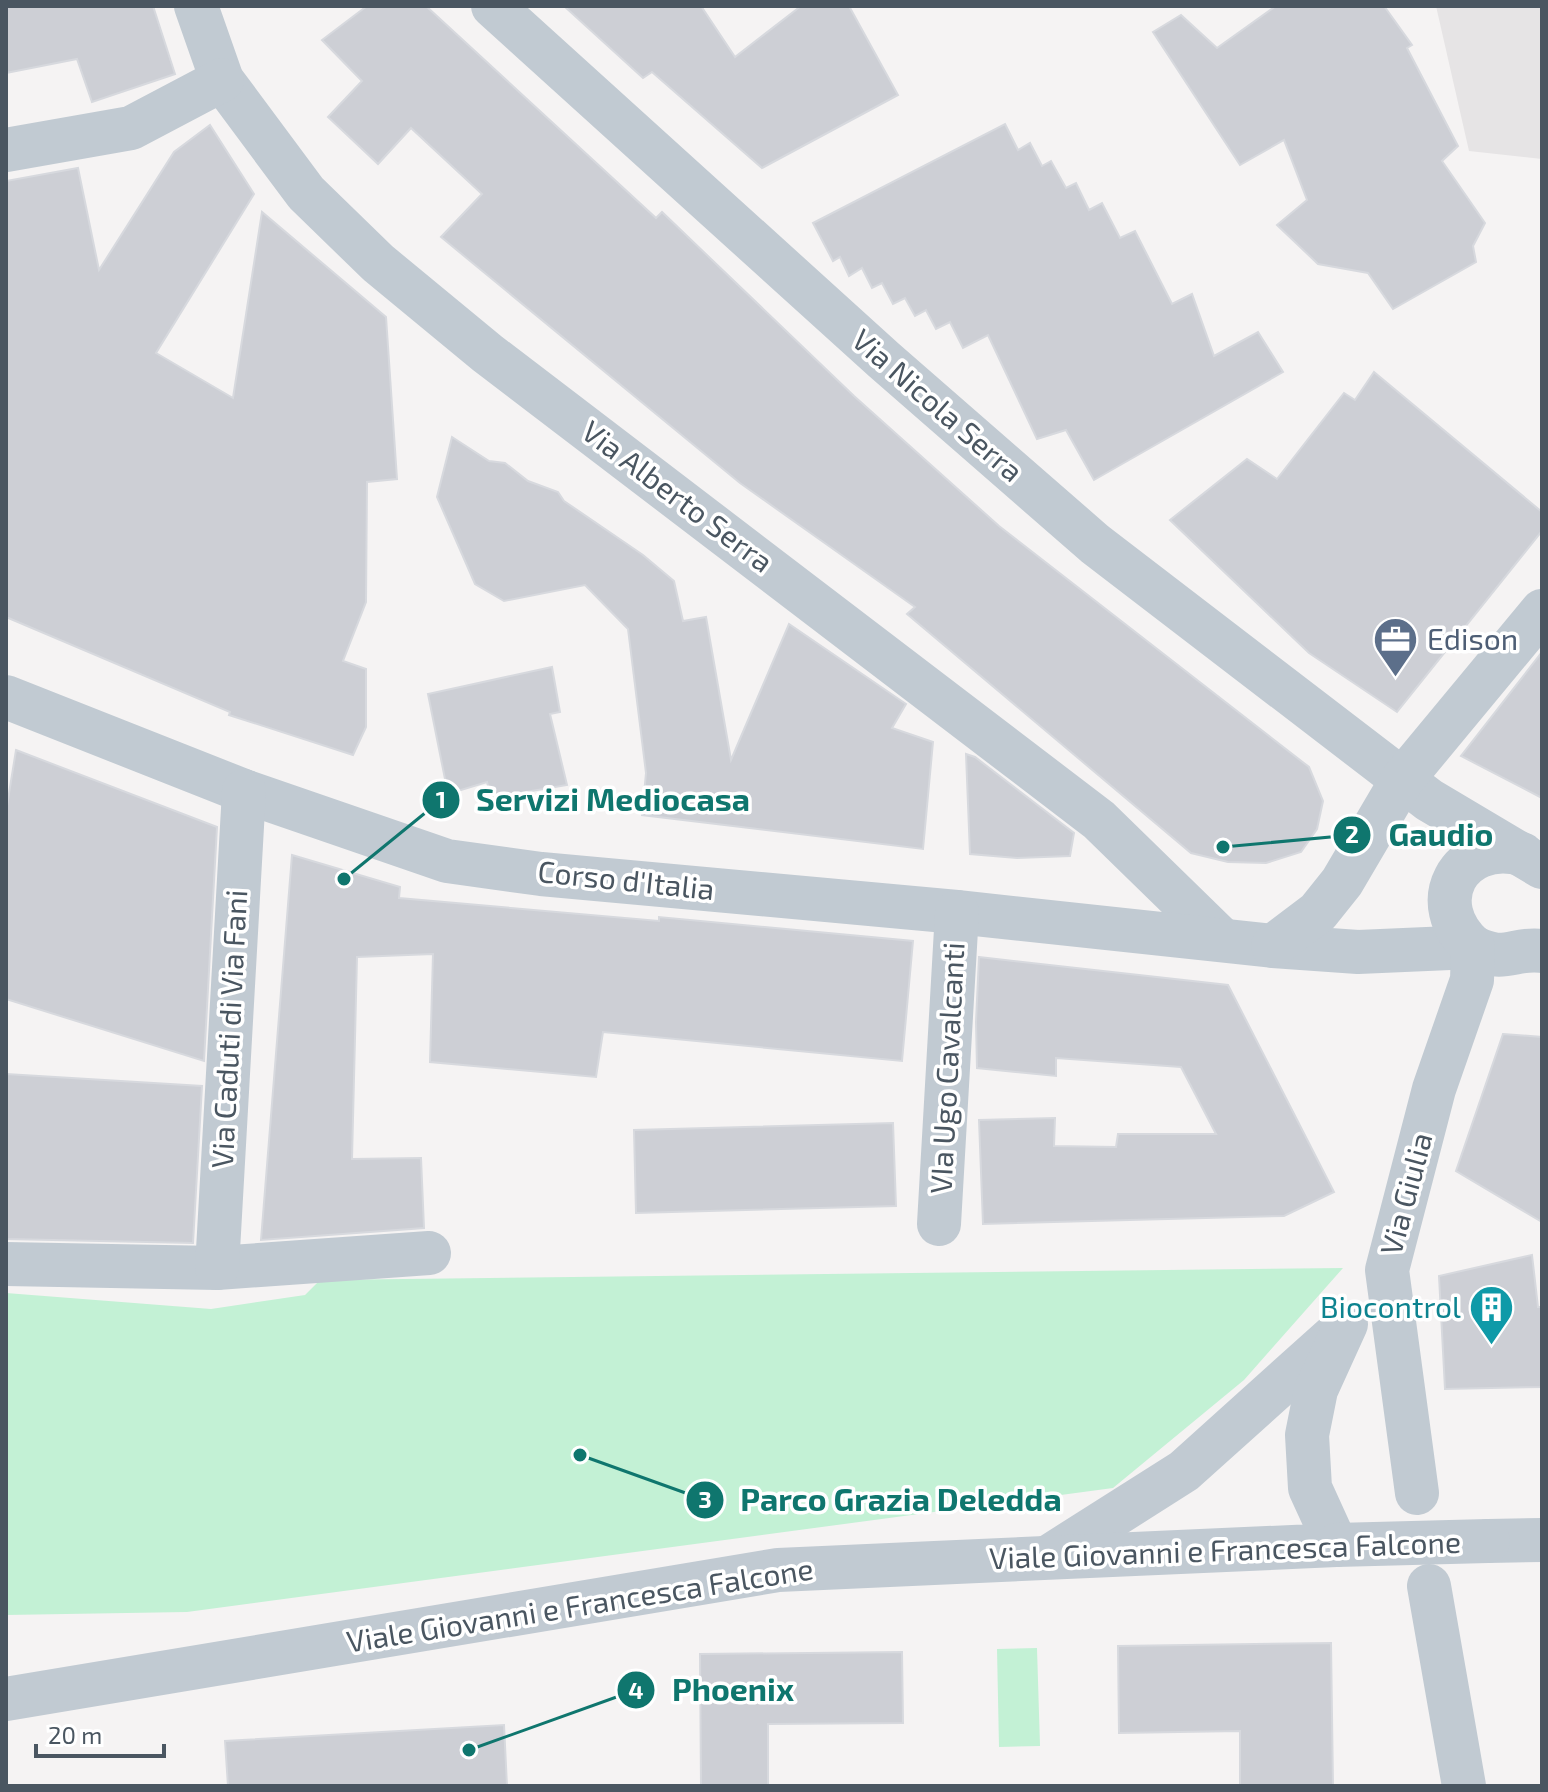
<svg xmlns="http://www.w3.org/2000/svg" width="1548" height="1792" viewBox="0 0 1548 1792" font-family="'Exo 2',sans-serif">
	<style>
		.education { fill: #e6e4e5 }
		.green { fill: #c3f1d5 }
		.building { fill: #cdcfd5; stroke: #d7d9de; stroke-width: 2 }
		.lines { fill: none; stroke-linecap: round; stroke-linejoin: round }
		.minor { stroke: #c1cad2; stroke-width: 44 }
		.minor-bridge { stroke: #c1cad2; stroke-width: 44 }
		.labels { text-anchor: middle; stroke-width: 7; stroke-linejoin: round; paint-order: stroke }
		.street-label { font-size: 30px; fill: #4a5661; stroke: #fff }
		.service-label { font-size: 30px; fill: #4e5e75; stroke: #fff; text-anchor: start }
		.culture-label { font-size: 30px; fill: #0d838f; stroke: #fff; text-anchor: end }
		.leader { fill: none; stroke: #0f766e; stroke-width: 3 }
		.callout-dot { fill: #0f766e; stroke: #fff; stroke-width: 3 }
		.mark-label { font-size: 24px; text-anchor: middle; font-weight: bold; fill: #fff }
		.callout-label { font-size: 32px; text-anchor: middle; font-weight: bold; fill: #0f766e; stroke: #fff; stroke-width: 7; stroke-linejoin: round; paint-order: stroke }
	</style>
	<rect width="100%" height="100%" fill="#f5f3f3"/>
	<!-- education -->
	<path class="education" d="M1436 6H1542V159L1469 151Z"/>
	<!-- green -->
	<g class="green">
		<path d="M1343 1268 1244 1380 1113 1488 187 1612 6 1615V1293L211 1309 305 1295 320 1280Z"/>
		<path d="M1037 1648 1040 1746 999 1747 997 1649Z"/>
	</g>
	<!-- building -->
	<g class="building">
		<path d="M6 6H153L175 74 92 102 77 59 6 73Z"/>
		<path d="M367 6H426L656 218 662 212 854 396 999 526 1309 767 1323 801 1317 829 1301 852 1266 863 1228 862 1191 853 907 614 915 607 740 483 441 237 482 194 411 128 378 164 328 117 362 81 322 40Z"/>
		<path d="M564 6H701L735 57 801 6H849L898 95 762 168 652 72 643 78Z"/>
		<path d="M1276 6H1384L1412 45 1407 48 1458 146 1442 161 1485 223 1473 246 1476 262 1393 309 1368 273 1318 264 1277 225 1307 200 1284 140 1240 165 1153 32 1181 15 1217 48Z"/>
		<path d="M1005 124 1018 150 1030 143 1042 166 1051 161 1066 188 1076 183 1089 210 1102 203 1120 238 1135 231 1172 304 1192 294 1214 356 1258 332 1283 372 1094 480 1066 430 1037 439 988 335 963 348 950 322 936 329 926 310 915 316 905 298 893 304 882 283 872 288 862 268 849 276 840 257 833 261 813 223Z"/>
		<path d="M210 125 254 194 156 353 233 398 262 212 386 317 397 479 367 482 366 602 343 661 366 669V727L353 755 229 715 230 712 6 617V181L78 168 99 270 174 152Z"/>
		<path d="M1374 372 1542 512V531L1397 712 1309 653 1170 520 1247 459 1277 479 1344 393 1355 400Z"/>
		<path d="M452 437 489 461 505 463 528 481 558 492 564 501 643 555 674 581 683 621 706 617 731 760 789 624 906 704 892 728 933 742 923 849 642 815 646 773 628 629 585 585 504 601 475 584 437 497Z"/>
		<path d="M1542 652V798L1461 756Z"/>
		<path d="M552 667 560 712 550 714 567 785 491 798 487 782 448 794 428 694Z"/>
		<path d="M16 750 217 827 204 1061 6 999V812Z"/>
		<path d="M966 754 975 757 1074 833 1070 856 1017 858 970 854Z"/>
		<path d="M292 855 400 887 399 898 659 921V917L913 941 902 1061 603 1032 596 1077 430 1062 433 954 357 957 352 1159 421 1158 424 1228 261 1240Z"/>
		<path d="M979 957 1228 985 1334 1192 1284 1216 983 1224 979 1120 1055 1118 1054 1146 1116 1147 1118 1134H1216L1181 1067 1056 1058V1076L977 1068 976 1022Z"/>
		<path d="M1503 1034 1542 1037V1222L1456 1171Z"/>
		<path d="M6 1074 202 1086 193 1243 6 1239Z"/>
		<path d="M893 1123 896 1206 636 1213 634 1130Z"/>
		<path d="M1532 1255 1538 1307H1542V1387L1445 1389 1439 1276Z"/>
		<path d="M1331 1643 1333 1786H1240V1731L1119 1733 1118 1646Z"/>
		<path d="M902 1652 903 1723 768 1724V1786H701L700 1654Z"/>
		<path d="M504 1725 507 1786H228L225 1741Z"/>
	</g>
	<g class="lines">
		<!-- minor -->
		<g class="minor">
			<path d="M196 6 222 80 306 193 378 263 487 353 1099 820 1220 938"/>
			<path d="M493 6 884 360 1095 544 1429 800 1542 867"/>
			<path d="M6 150 131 128 222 80"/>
			<path d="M6 697 244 791 447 861 541 874 957 912 1273 946 1358 952 1473 947C1505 964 1513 947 1542 951"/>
			<path d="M1273 946 1318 912 1342 882 1402 780 1542 611"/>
			<path d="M939 1224 957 912"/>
			<path d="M6 1264 217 1268 429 1253"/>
			<path d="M217 1268 244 791"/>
			<path d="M1417 1493 1387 1270 1434 1089 1472 980 1473 947C1424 904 1458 838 1522 854"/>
			<path d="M1488 1541 1542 1540"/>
			<path d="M1050 1556 1184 1471 1333 1337"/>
			<path d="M1429 1586 1464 1786"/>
			<path d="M6 1699 778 1570 1336 1545 1310 1488 1307 1435 1316 1390 1346 1324"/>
		</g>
		<!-- minor-bridge -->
		<path class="minor-bridge" d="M1336 1545 1488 1541"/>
	</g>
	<!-- icons -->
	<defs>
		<symbol id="office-pin" viewBox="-11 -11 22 30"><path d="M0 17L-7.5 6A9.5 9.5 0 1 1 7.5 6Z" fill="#5c6f8a" stroke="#fff"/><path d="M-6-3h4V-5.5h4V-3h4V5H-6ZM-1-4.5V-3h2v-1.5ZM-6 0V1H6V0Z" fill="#fff"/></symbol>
		<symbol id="building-pin" viewBox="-11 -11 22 30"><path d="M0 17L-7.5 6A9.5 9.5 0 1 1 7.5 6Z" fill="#0f9aa8" stroke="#fff"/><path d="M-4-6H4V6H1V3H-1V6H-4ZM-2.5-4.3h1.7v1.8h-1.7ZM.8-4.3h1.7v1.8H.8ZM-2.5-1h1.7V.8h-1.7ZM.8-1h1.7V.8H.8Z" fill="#fff"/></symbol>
	</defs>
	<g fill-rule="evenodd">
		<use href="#office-pin" x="1370" y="614" width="51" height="69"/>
		<use href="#building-pin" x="1466" y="1282" width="51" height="69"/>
	</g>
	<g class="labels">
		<!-- street labels -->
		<g class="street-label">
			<text transform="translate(937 406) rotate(41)" y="10">Via Nicola Serra</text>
			<text transform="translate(677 497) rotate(37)" y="10">Via Alberto Serra</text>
			<text transform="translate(626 881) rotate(6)" y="10">Corso d'Italia</text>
			<text transform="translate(230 1029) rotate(-87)" y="10">Via Caduti di Via Fani</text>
			<text transform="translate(948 1068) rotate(-87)" y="10">VIa Ugo Cavalcanti</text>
			<text transform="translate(1407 1194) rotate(-75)" y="10">Via Giulia</text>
			<text transform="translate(1225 1551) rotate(-2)" y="10">Viale Giovanni e Francesca Falcone</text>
			<text transform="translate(580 1606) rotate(-9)" y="10">Viale Giovanni e Francesca Falcone</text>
		</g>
		<!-- service labels -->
		<g class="service-label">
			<text x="1427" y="650">Edison</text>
		</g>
		<!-- culture labels -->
		<g class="culture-label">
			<text x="1461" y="1318">Biocontrol</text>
		</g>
	</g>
	<!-- callouts -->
	<path class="leader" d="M344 879L441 800M1223 847L1352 835M580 1455L705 1500M469 1750L636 1690"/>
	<g class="callout-dot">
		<circle cx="344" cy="879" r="8"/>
		<circle cx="1223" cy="847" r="8"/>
		<circle cx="580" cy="1455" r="8"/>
		<circle cx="469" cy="1750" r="8"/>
		<circle cx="441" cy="800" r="20"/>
		<circle cx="1352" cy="835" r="20"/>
		<circle cx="705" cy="1500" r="20"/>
		<circle cx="636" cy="1690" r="20"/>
	</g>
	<g class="mark-label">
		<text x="441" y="808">1</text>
		<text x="1352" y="843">2</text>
		<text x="705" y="1508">3</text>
		<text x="636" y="1699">4</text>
	</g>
	<g class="callout-label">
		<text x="613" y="811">Servizi Mediocasa</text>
		<text x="1441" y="846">Gaudio</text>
		<text x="901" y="1511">Parco Grazia Deledda</text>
		<text x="733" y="1701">Phoenix</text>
	</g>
	<!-- border -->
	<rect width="1548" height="1792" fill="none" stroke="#4a5661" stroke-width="16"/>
	<!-- scale -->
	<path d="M36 1744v12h128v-12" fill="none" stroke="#4a5661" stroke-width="4"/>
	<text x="48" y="1744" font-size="24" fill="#4a5661" stroke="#ffffff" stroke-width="6" paint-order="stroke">20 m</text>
</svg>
